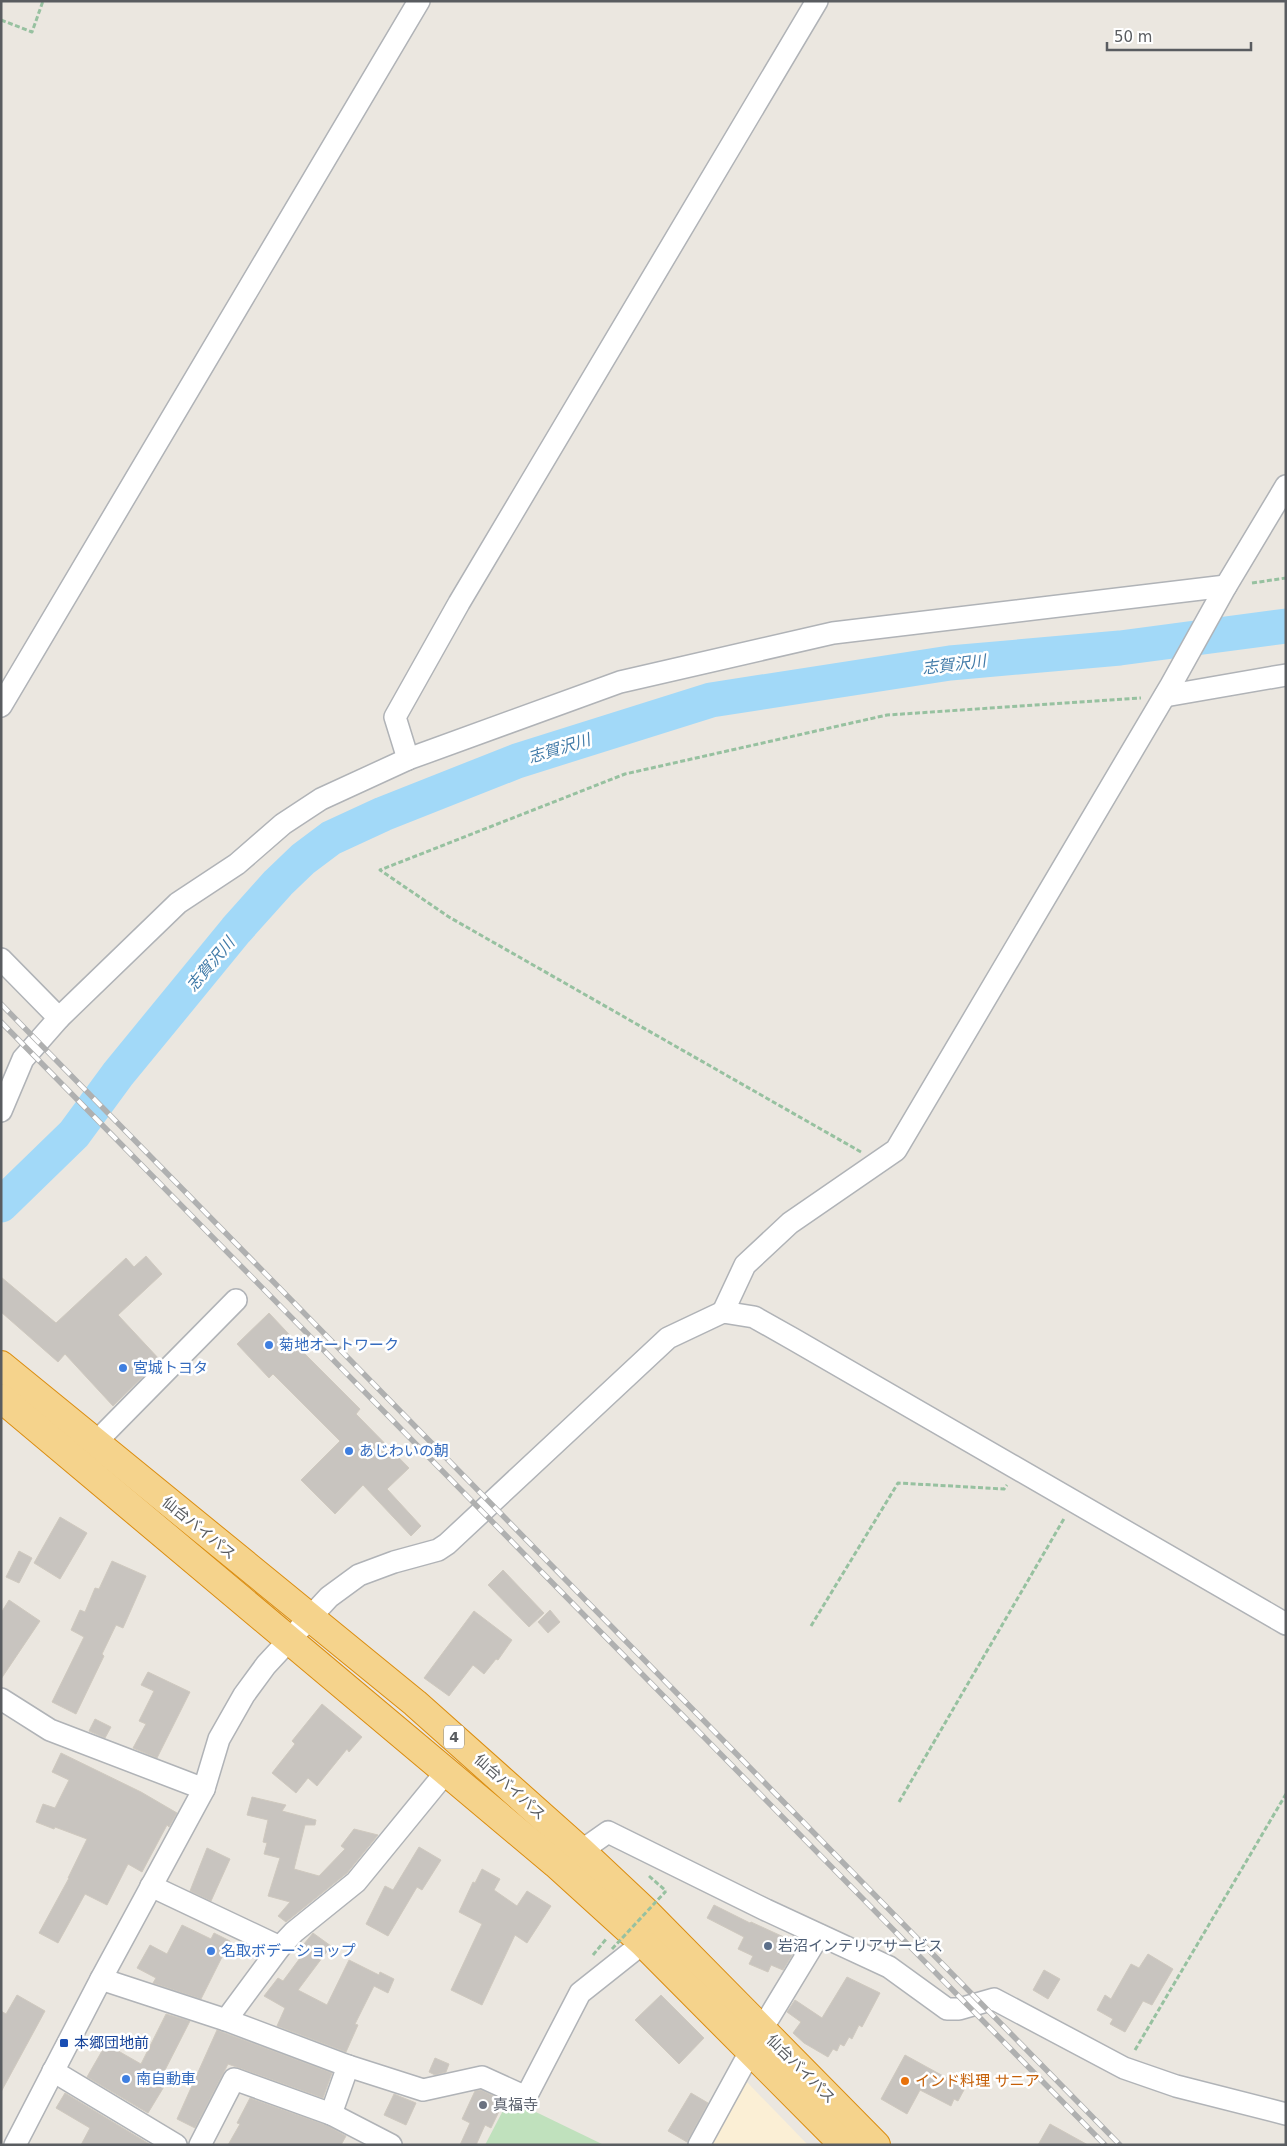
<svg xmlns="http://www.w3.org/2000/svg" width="1287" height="2146" viewBox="0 0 1287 2146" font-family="'DejaVu Sans','Noto Sans JP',sans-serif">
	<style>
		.commercial { fill: #fbefd5 }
		.green { fill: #c0e1bd }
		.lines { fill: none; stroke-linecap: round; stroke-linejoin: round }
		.river { stroke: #a2d9f8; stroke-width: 35 }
		.building { fill: #c8c4bf; stroke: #cfc9bf }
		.minor-casing { stroke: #b0b3b7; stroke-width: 24 }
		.highway-casing { stroke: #db8d0f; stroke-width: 30 }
		.path { stroke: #97c1a0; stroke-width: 3; stroke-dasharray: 5 2.5; stroke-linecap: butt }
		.minor { stroke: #fff; stroke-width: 21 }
		.highway { stroke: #f5d38c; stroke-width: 28 }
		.rail-casing { stroke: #afb0b0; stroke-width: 5.5 }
		.rail { stroke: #fff; stroke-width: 4; stroke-dasharray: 11; stroke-linecap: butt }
		.path-bridge { stroke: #97c1a0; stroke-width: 3; stroke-dasharray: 5 2.5; stroke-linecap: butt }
		.shop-dot { fill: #3f7fe0; stroke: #fff; stroke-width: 2 }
		.service-dot { fill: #5c6f8a; stroke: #fff; stroke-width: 2 }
		.transit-dot { fill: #1a4fb4; stroke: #fff; stroke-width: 2 }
		.food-dot { fill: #e8710a; stroke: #fff; stroke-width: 2 }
		.worship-dot { fill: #6b7280; stroke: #fff; stroke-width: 2 }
		.labels { text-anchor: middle; stroke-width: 5; stroke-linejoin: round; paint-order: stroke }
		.shield { fill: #fff; stroke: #8b8d90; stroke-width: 1 }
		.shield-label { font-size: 14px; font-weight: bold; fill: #595c60 }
		.shop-label { font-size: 15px; fill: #366cbe; stroke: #fff; text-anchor: start }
		.street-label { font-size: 15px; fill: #595c60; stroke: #fff }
		.service-label { font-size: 15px; fill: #4e5e75; stroke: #fff; text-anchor: start }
		.transit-label { font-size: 15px; fill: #164399; stroke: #fff; text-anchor: start }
		.food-label { font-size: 15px; fill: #c56008; stroke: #fff; text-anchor: start }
		.worship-label { font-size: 15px; fill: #5b616d; stroke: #fff; text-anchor: start }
		.water-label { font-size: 16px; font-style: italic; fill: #427ba8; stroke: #fff }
	</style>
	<rect width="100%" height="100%" fill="#ebe7e0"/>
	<!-- commercial -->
	<path class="commercial" d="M743 2078 808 2145H705Z"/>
	<!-- green -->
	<path class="green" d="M509 2099 604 2145H485Z"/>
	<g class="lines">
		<!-- river -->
		<path class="river" d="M1 1205 74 1134 118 1074 236 930 278 883 303 859 331 838 383 814 517 761 711 700 950 663 1120 648 1286 626"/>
	</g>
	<!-- building -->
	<g class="building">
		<path d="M146 1256 162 1274 118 1315 160 1360 113 1406 65 1354 58 1362 1 1312V1277L56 1323 126 1258 134 1267Z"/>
		<path d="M269 1313 301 1347 300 1349 360 1409 356 1414 409 1468 387 1489 421 1526 411 1536 363 1485 335 1514 301 1480 340 1441 273 1374 269 1378 237 1344Z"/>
		<path d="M60 1517 87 1533 60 1579 34 1563Z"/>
		<path d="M19 1551 32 1558 19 1583 6 1577Z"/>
		<path d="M112 1561 146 1576 123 1628 116 1625 102 1654 104 1656 76 1714 52 1702 84 1637 71 1630 80 1610 85 1612 95 1588 99 1589Z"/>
		<path d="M503 1570 544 1613 529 1627 488 1585Z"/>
		<path d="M9 1600 40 1621 1 1679V1613Z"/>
		<path d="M550 1610 560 1622 548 1633 538 1622Z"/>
		<path d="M474 1611 512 1640 498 1660 496 1659 484 1674 473 1665 449 1696 424 1678Z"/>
		<path d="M148 1672 190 1692 157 1758 133 1748 146 1724 139 1721 154 1691 141 1685Z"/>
		<path d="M322 1704 362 1737 349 1752 347 1749 317 1786 308 1778 296 1793 272 1773 295 1744 292 1741Z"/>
		<path d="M95 1719 111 1727 105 1738 89 1731Z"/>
		<path d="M61 1753 141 1792 177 1813 169 1827 167 1825 142 1872 128 1864 107 1905 85 1894 58 1943 39 1933 69 1878H68L87 1839 55 1827 54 1829 36 1822 43 1804 55 1808 69 1780 52 1772Z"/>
		<path d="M252 1797 286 1805 282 1811 316 1820 315 1825H305L294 1869 319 1876 345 1849 341 1846 354 1829 378 1835 347 1873 286 1922 278 1916 290 1902 268 1896 280 1858 264 1854 267 1843 263 1842 268 1820 247 1815Z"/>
		<path d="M419 1847 441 1860 422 1890 417 1887 388 1936 366 1924 385 1886 393 1890Z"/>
		<path d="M207 1848 230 1859 211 1901 190 1891Z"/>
		<path d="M482 1869 500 1879 494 1890 517 1906 527 1891 551 1906 527 1943 515 1935 482 2005 451 1990 482 1924 459 1912 473 1882 475 1883Z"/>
		<path d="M714 1905 750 1923 751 1922 799 1944 783 1970 771 1965 768 1972 749 1964 753 1956 738 1949 744 1937 707 1918Z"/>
		<path d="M182 1925 211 1939 214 1933 230 1941 201 1999 153 1983 156 1978 137 1968 150 1945 167 1954Z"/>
		<path d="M313 1933 331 1946 298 1990 327 2005 349 1960 379 1975 380 1972 394 1979 388 1993 374 1986 355 2024 358 2025 346 2052 277 2026 285 2008 264 1996 278 1978 283 1981 303 1954 299 1950Z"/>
		<path d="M1148 1954 1173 1969 1152 2005 1143 2001 1125 2032 1110 2024 1113 2019 1097 2010 1105 1995 1111 1999 1131 1964 1139 1968Z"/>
		<path d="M1044 1970 1060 1979 1048 1999 1033 1990Z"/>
		<path d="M847 1977 880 1993 862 2027 859 2025 852 2039 849 2037 844 2046 840 2044 837 2051 833 2049 828 2057 804 2043 793 2033 801 2022 787 2012 795 2000 822 2018Z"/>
		<path d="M17 1995 45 2011 1 2092V2011L6 2014Z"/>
		<path d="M661 1995 704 2038 679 2064 635 2020Z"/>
		<path d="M166 2014 190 2021 162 2076 168 2080 148 2113 87 2077 106 2044 141 2064Z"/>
		<path d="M217 2030 332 2073 323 2098 228 2064 195 2128 177 2119Z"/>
		<path d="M905 2055 965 2088 958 2101 954 2099 951 2106 920 2090 907 2114 881 2099Z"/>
		<path d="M435 2058 449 2064 446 2072 435 2075 429 2072Z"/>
		<path d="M481 2090 504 2101 491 2128 485 2125 476 2145H460L470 2123 462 2119 475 2091Z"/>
		<path d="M65 2093 151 2145H81L90 2128 56 2108Z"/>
		<path d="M691 2093 708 2103 687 2142 668 2131Z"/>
		<path d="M394 2094 416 2103 406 2125 384 2115Z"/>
		<path d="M250 2098 326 2125 346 2136 341 2145H228L240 2124 237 2123Z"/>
		<path d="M1050 2124 1088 2145H1038Z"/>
	</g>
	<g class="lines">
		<defs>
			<g id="minor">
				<path d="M817 1 459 603 395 717 408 759 620 682 833 633 1226 586"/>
				<path d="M1165 696 1286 675"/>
				<path d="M1 706 419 1"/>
				<path d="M1 959 59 1018 178 903 237 864 283 824 321 799 408 759"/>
				<path d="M1 1111 23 1059 59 1018"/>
				<path d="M723 1312 745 1265 790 1223 896 1150 1171 685 1226 586 1286 486"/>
				<path d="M95 1443 236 1300"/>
				<path d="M1 1699 50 1730 204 1789"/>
				<path d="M581 1851 608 1832 766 1910 889 1967 947 2009H959L994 1999 1124 2068 1176 2086 1286 2114"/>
				<path d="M151 1886 280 1947"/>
				<path d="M101 1979 226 2020 348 2066 423 2090 482 2077 526 2097 580 1993 643 1943"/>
				<path d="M226 2020 280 1947 294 1932 356 1882 446 1772"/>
				<path d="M762 2029 819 1935"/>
				<path d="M53 2071 176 2145"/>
				<path d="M331 2114 348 2066"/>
				<path d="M15 2145 101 1979 204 1789 219 1739 244 1695 266 1665 329 1597 359 1575 394 1562 438 1550 447 1544 668 1338 723 1312 754 1317 793 1339 1286 1624"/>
				<path d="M200 2145 234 2079 331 2114 391 2145"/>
				<path d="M699 2145 751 2050"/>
			</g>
			<g id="highway">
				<path d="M1 1365 415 1703 581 1851 647 1913 876 2145"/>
				<path d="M1 1398 556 1864 643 1943 844 2145"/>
			</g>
		</defs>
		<!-- minor casing -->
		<use href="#minor" class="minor-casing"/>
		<!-- highway casing -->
		<use href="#highway" class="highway-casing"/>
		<!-- path -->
		<g class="path">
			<path d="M1 20 32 32 43 1"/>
			<path d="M1252 583 1286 578"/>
			<path d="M861 1152 449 917 380 870 625 774 887 715 1141 698"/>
			<path d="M811 1626 898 1483 1004 1489 1007 1485"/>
			<path d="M899 1802 1065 1517"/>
			<path d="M649 1876 666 1891"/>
			<path d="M593 1955 607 1938"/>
			<path d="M1135 2050 1286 1794"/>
		</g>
		<!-- minor -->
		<use href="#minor" class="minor"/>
		<!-- highway -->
		<use href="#highway" class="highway"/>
		<defs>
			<g id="rail">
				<path d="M1 1004 1120 2145"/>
				<path d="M1 1022 1105 2145"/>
			</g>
		</defs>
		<!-- rail casing -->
		<use href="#rail" class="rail-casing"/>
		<!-- rail -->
		<use href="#rail" class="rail"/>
		<!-- path-bridge -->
		<path class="path-bridge" d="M612 1949 666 1891"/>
	</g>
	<!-- markers -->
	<g class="shop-dot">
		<circle cx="269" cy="1345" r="5"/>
		<circle cx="123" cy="1368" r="5"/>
		<circle cx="349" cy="1451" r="5"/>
		<circle cx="211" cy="1951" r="5"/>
		<circle cx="126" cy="2079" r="5"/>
	</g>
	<circle class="service-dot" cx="768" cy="1946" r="5"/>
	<rect class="transit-dot" x="59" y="2038" width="10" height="10" rx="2.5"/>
	<circle class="food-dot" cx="905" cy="2081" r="5"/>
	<circle class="worship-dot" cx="483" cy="2105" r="5"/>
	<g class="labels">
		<!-- shield labels -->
		<rect class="shield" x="444" y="1725.5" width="20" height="23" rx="4"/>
		<g class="shield-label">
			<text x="454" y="1742">4</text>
		</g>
		<!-- shop labels -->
		<g class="shop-label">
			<text x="279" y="1350">菊地オートワーク</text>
			<text x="133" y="1373">宮城トヨタ</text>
			<text x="359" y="1456">あじわいの朝</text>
			<text x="221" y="1956">名取ボデーショップ</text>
			<text x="136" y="2084">南自動車</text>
		</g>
		<!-- street labels -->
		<g class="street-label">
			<text transform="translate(199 1528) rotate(39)" y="5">仙台バイパス</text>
			<text transform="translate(510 1787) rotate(42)" y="5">仙台バイパス</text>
			<text transform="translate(801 2069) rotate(45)" y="5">仙台バイパス</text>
		</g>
		<!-- service labels -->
		<g class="service-label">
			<text x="778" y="1951">岩沼インテリアサービス</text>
		</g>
		<!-- transit labels -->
		<g class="transit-label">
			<text x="74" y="2048">本郷団地前</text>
		</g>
		<!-- food labels -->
		<g class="food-label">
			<text x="915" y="2086">インド料理 サニア</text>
		</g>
		<!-- worship labels -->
		<g class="worship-label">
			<text x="493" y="2110">真福寺</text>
		</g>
		<!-- water labels -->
		<g class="water-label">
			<text transform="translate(954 664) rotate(-7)" y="6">志賀沢川</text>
			<text transform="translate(559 748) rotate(-17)" y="6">志賀沢川</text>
			<text transform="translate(210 964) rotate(-50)" y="6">志賀沢川</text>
		</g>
	</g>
	<!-- border -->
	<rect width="1287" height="2146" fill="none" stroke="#595c60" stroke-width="5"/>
	<!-- scale -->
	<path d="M1107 42v8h144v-8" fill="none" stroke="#595c60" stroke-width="2.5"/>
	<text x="1114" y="42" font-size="15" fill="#595c60" stroke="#ffffff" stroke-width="4" paint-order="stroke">50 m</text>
</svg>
